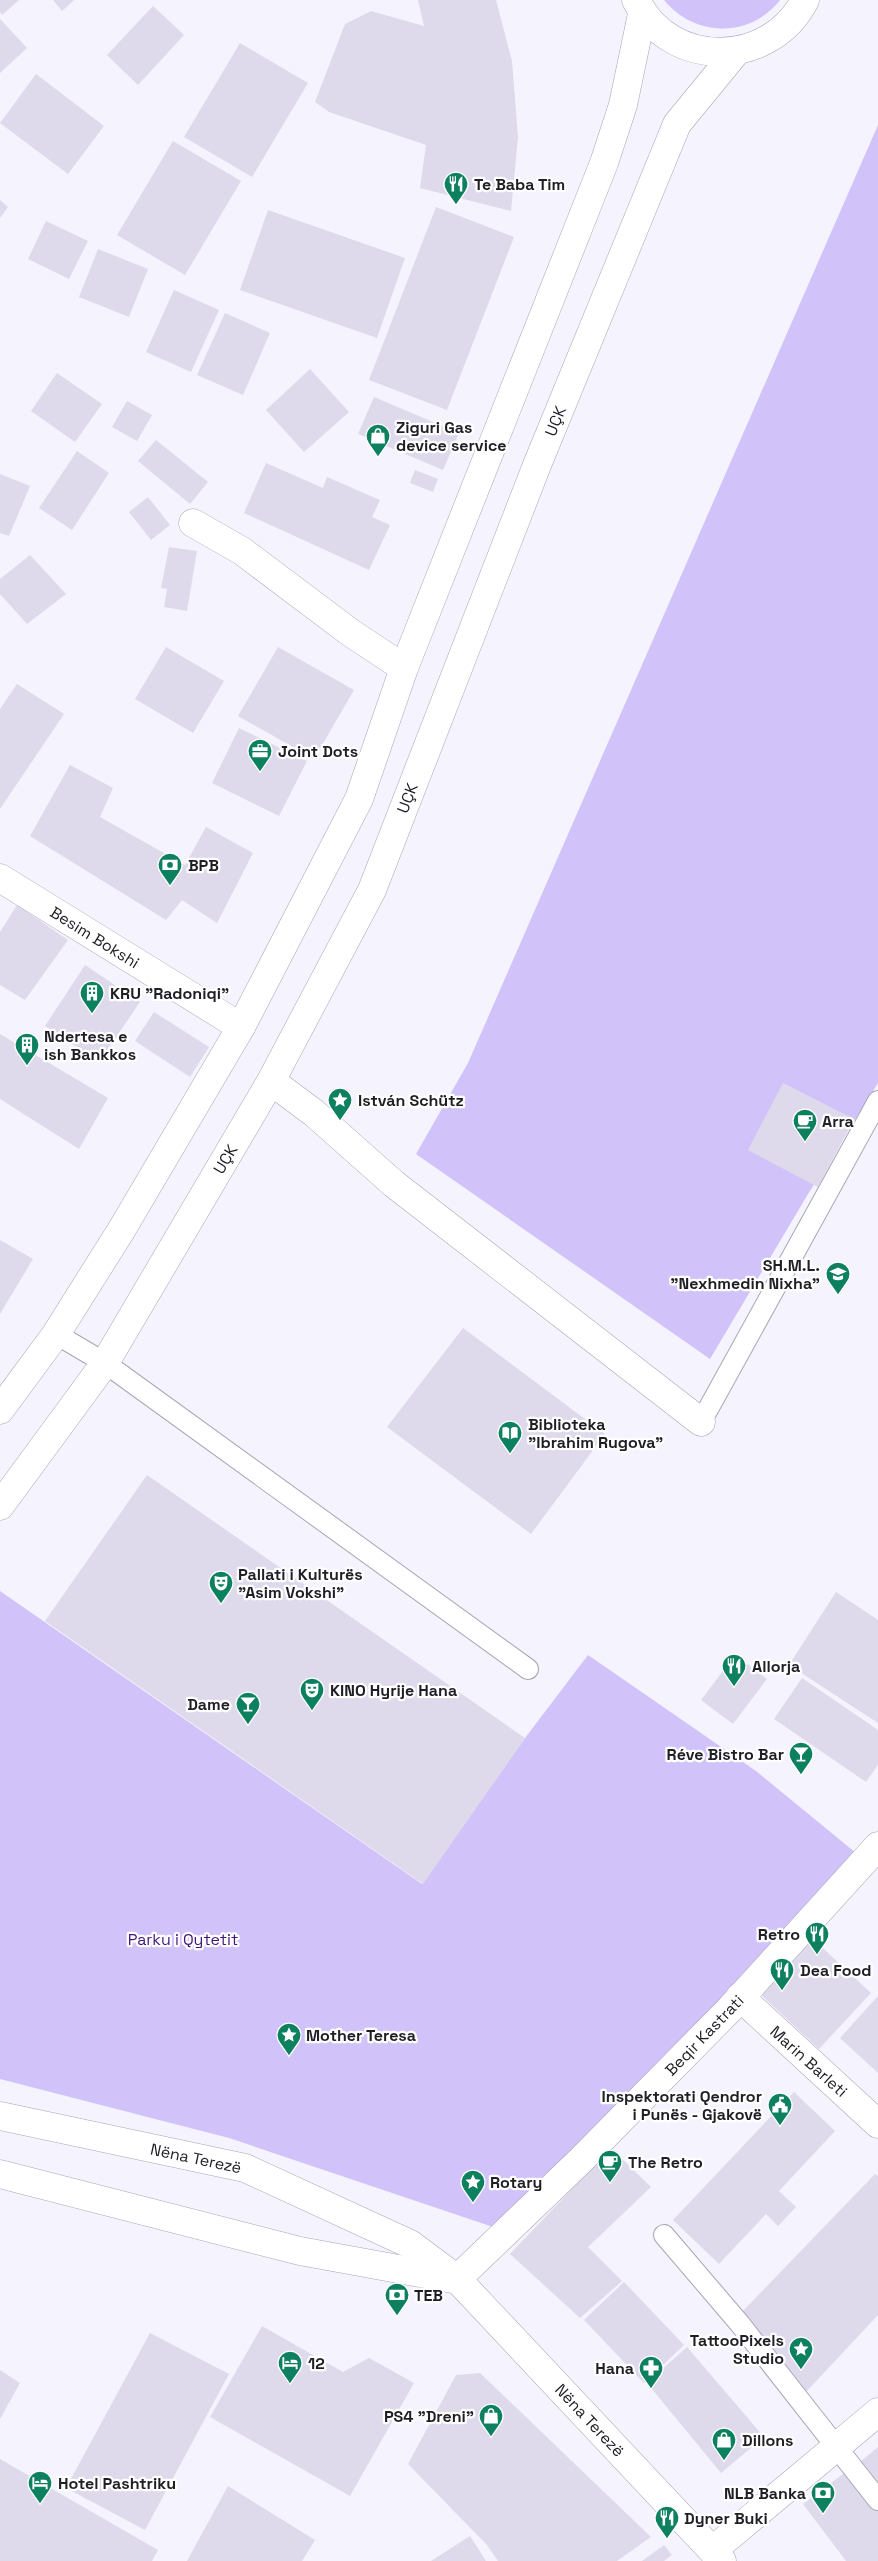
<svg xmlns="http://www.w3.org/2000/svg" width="878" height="2561" viewBox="0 0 878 2561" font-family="'Space Grotesk',sans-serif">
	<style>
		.green { fill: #d1c3fa }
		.building { fill: #dedaec }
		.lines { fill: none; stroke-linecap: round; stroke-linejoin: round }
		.service-casing { stroke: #a9a5b6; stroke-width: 22 }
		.pedestrian-casing { stroke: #a9a5b6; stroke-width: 29 }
		.minor-casing { stroke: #a9a5b6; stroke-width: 29 }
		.tertiary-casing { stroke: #a9a5b6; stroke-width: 29 }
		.secondary-casing { stroke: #a9a5b6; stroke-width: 29 }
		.service { stroke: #fff; stroke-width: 20 }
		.pedestrian { stroke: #fff; stroke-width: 28 }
		.minor { stroke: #fff; stroke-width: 28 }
		.tertiary { stroke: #fff; stroke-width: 28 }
		.secondary { stroke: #fff; stroke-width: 28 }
		.labels { text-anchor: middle; stroke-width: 4.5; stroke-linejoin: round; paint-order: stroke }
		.poi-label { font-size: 16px; font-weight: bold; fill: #201e25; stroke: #fff; text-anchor: start }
		.street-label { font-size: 16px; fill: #201e25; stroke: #fff }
		.park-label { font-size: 16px; fill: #43167d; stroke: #fff }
	</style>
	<rect width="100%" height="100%" fill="#f5f3fe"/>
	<!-- green -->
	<g class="green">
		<path d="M664 0H780C750 39 694 37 664 0Z"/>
		<path d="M878 125V1083L808 1194 710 1359 416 1154 468 1063Z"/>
		<path d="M0 1591 422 1884 525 1738 588 1655 756 1771 856 1853 657 2067 496 2228 229 2138 0 2079Z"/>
	</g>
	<!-- building -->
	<g class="building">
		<path d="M0 0H19L2 15 0 12Z"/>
		<path d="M53 0H74L62 11Z"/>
		<path d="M418 0H496L512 61 518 137 511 211 420 188 426 145 329 112 315 102 345 24 371 11 424 26Z"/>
		<path d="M153 6 184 35 138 85 107 55Z"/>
		<path d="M0 19 27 48 0 73Z"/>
		<path d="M240 43 308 83 252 177 184 137Z"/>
		<path d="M36 74 104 126 68 174 0 123Z"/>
		<path d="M173 141 241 181 185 275 117 235Z"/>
		<path d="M0 200 8 207 0 218Z"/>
		<path d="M436 207 514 237 447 410 369 380Z"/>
		<path d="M268 210 405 258 377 338 240 290Z"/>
		<path d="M46 221 88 241 69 279 28 259Z"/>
		<path d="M98 249 148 269 129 317 79 297Z"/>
		<path d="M174 290 219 310 191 372 146 352Z"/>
		<path d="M225 313 270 333 243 395 197 375Z"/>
		<path d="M310 369 349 412 304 452 266 410Z"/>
		<path d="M57 373 102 404 75 442 31 411Z"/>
		<path d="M374 397 459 433 443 470 358 434Z"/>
		<path d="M127 401 152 415 137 441 112 427Z"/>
		<path d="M156 440 208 482 190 504 138 461Z"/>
		<path d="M77 451 109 473 72 530 39 508Z"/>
		<path d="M266 463 323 488 327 477 380 500 372 517 390 525 369 570 244 513Z"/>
		<path d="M415 470 438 479 433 492 410 483Z"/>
		<path d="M0 474 30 486 9 536 0 533Z"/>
		<path d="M148 497 170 525 151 540 129 512Z"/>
		<path d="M169 547 197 551 187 611 164 607 167 589 161 588Z"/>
		<path d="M30 555 66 594 27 624 0 594V579Z"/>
		<path d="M166 647 224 681 193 733 135 699Z"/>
		<path d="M278 647 354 690 314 759 238 716Z"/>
		<path d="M17 684 64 714 0 809V709Z"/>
		<path d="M239 728 307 761 279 816 212 783Z"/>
		<path d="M70 765 113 788 100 817 185 865 206 827 253 853 217 923 182 900 166 920 30 836Z"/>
		<path d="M17 905 68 940 25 1000 0 985V932Z"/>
		<path d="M85 965 140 1002 99 1062 45 1026Z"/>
		<path d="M154 1012 209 1047 190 1077 135 1041Z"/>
		<path d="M0 1034 108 1098 79 1149 0 1099Z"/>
		<path d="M783 1083 854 1119 818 1187 748 1150Z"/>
		<path d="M0 1240 33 1259 0 1314Z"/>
		<path d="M463 1328 605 1434 531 1534 387 1427Z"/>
		<path d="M147 1475 525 1738 423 1884 45 1621Z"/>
		<path d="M836 1592 878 1620V1723L789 1665Z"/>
		<path d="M735 1655 767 1679 733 1724 701 1700Z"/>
		<path d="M802 1678 878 1730V1765L866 1782 774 1719Z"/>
		<path d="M811 1937 871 1993 819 2049 759 1993Z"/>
		<path d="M878 1996V2073L840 2038Z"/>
		<path d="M794 2092 835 2131 779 2191 796 2207 778 2226 766 2214 719 2264 673 2220Z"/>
		<path d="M611 2148 651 2187 588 2247 622 2281 580 2318 510 2254Z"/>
		<path d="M875 2174 878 2176V2315L806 2392 741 2313Z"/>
		<path d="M624 2282 684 2345 644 2383 584 2320Z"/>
		<path d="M262 2326 343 2372 369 2358 414 2383 350 2496 210 2417Z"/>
		<path d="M150 2333 229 2374 145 2530 66 2488Z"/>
		<path d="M687 2347 764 2437 721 2473 647 2383Z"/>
		<path d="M0 2370 20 2383 0 2419Z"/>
		<path d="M480 2373 651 2537 617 2561H498L487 2545 408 2464 456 2375Z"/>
		<path d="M878 2447V2488L859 2463Z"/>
		<path d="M0 2459 158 2550 152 2561H0Z"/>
		<path d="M847 2471 878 2511V2561H846L803 2504Z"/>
		<path d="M228 2486 315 2540 302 2561H187Z"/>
		<path d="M470 2536 486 2561H431Z"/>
		<path d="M664 2545 672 2555 664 2561H642Z"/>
	</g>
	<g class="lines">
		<defs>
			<g id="service">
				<path d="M56 1334 105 1363 528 1669"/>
				<path d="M701 1422 878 1101"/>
				<path d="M664 2235 740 2324 878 2500"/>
			</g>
			<path id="pedestrian" d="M271 1081 314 1113 394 1184 701 1422"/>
			<g id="minor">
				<path d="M193 523 242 551 351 633 404 668"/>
				<path d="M0 878 241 1027"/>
				<path d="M740 1997 878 2124"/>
				<path d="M457 2279 581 2160 730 2009 878 1846"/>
				<path d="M713 2550 878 2412"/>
			</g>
			<g id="tertiary">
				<path d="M636 0C670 70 770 68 805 0"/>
				<path d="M0 1410 56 1334 122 1229 241 1027 359 799 404 668 604 163 623 105 642 14"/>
				<path d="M0 1506 105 1363 271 1081 372 890 537 465 677 124 736 52"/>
			</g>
			<g id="secondary">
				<path d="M0 2116 245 2168 410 2244 457 2279 722 2561"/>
				<path d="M0 2174 300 2251 453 2279"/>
			</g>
		</defs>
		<!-- service casing -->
		<use href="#service" class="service-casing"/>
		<!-- pedestrian casing -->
		<use href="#pedestrian" class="pedestrian-casing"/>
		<!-- minor casing -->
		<use href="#minor" class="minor-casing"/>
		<!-- tertiary casing -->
		<use href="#tertiary" class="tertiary-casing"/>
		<!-- secondary casing -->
		<use href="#secondary" class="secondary-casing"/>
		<!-- service -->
		<use href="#service" class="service"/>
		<!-- pedestrian -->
		<use href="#pedestrian" class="pedestrian"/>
		<!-- minor -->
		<use href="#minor" class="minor"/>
		<!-- tertiary -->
		<use href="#tertiary" class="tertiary"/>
		<!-- secondary -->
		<use href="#secondary" class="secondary"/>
	</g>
	<!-- icons -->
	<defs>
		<symbol id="restaurant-pin" viewBox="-11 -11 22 30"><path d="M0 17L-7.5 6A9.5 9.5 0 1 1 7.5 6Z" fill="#0c805f" stroke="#fff"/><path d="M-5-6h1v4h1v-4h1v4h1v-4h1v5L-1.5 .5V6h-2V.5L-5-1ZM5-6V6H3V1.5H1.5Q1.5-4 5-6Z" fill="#fff"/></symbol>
		<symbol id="shop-pin" viewBox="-11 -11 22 30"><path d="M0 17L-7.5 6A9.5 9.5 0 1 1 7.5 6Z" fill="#0c805f" stroke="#fff"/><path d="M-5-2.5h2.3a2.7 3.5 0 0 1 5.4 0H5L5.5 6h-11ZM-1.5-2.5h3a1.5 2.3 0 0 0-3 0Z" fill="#fff"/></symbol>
		<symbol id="office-pin" viewBox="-11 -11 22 30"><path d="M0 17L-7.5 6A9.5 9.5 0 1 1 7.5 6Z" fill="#0c805f" stroke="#fff"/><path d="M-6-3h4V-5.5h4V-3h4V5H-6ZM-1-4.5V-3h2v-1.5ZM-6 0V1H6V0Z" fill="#fff"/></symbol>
		<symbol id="bank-pin" viewBox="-11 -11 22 30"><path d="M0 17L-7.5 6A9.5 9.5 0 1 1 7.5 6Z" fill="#0c805f" stroke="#fff"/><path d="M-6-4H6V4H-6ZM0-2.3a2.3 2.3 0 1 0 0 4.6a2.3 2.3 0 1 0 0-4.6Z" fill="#fff"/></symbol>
		<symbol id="building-pin" viewBox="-11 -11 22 30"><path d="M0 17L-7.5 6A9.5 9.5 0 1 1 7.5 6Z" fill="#0c805f" stroke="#fff"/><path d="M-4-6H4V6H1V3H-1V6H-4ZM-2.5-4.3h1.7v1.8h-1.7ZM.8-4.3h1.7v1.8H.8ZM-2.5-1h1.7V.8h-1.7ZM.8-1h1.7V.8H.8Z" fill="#fff"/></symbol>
		<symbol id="sight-pin" viewBox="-11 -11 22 30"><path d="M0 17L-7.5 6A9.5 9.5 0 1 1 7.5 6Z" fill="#0c805f" stroke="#fff"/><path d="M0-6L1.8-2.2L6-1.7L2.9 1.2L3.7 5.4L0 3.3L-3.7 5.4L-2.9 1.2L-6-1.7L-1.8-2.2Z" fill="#fff"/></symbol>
		<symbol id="cafe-pin" viewBox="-11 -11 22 30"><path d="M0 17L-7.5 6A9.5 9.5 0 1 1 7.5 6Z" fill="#0c805f" stroke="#fff"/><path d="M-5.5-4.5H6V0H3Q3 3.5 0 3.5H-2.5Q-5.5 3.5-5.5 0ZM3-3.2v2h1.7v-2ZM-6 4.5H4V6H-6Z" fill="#fff"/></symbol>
		<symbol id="school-pin" viewBox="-11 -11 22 30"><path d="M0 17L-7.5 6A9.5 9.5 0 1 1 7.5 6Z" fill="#0c805f" stroke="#fff"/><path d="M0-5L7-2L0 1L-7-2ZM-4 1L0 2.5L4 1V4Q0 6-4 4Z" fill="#fff"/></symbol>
		<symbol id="library-pin" viewBox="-11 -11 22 30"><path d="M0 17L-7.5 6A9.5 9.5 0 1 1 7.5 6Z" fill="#0c805f" stroke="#fff"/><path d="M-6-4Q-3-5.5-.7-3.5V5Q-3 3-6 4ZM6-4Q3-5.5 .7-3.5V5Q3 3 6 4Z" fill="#fff"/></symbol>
		<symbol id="theatre-pin" viewBox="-11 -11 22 30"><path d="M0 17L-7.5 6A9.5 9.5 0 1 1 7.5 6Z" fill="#0c805f" stroke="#fff"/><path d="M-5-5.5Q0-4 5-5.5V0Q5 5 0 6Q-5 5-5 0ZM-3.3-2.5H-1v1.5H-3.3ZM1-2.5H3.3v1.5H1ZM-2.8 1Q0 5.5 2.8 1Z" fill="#fff"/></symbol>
		<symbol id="bar-pin" viewBox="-11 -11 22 30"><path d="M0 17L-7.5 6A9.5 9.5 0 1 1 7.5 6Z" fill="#0c805f" stroke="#fff"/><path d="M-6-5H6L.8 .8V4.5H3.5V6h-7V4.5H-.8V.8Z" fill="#fff"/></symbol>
		<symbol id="civic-pin" viewBox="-11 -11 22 30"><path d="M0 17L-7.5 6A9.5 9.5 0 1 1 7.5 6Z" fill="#0c805f" stroke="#fff"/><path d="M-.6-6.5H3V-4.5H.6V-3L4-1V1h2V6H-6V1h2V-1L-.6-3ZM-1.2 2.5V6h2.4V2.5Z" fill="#fff"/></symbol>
		<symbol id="hotel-pin" viewBox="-11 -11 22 30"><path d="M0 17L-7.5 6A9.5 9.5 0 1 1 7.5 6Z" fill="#0c805f" stroke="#fff"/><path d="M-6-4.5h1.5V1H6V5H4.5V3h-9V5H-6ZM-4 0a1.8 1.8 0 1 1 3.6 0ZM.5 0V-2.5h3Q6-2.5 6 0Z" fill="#fff"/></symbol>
		<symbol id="pharmacy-pin" viewBox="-11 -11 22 30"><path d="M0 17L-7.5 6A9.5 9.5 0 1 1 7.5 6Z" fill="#0c805f" stroke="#fff"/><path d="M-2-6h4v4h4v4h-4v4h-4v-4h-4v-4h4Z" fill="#fff"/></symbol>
	</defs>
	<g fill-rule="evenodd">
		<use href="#restaurant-pin" x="442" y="170" width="28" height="38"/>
		<use href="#shop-pin" x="364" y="422" width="28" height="38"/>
		<use href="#office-pin" x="246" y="737" width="28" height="38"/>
		<use href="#bank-pin" x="156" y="851" width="28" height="38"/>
		<use href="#building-pin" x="78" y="979" width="28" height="38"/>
		<use href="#building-pin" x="13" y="1031" width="28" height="38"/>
		<use href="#sight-pin" x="326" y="1086" width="28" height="38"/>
		<use href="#cafe-pin" x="791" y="1107" width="28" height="38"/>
		<use href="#school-pin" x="824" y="1260" width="28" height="38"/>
		<use href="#library-pin" x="496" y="1419" width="28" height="38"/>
		<use href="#theatre-pin" x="207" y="1569" width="28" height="38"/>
		<use href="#restaurant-pin" x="720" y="1652" width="28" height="38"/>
		<use href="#theatre-pin" x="298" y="1676" width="28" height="38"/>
		<use href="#bar-pin" x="234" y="1690" width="28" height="38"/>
		<use href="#bar-pin" x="787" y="1740" width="28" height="38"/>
		<use href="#restaurant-pin" x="803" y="1920" width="28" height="38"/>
		<use href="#restaurant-pin" x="768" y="1956" width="28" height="38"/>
		<use href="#sight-pin" x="275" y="2021" width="28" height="38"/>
		<use href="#civic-pin" x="766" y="2091" width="28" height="38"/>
		<use href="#cafe-pin" x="596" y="2148" width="28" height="38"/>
		<use href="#sight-pin" x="459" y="2168" width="28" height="38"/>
		<use href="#bank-pin" x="383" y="2281" width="28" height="38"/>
		<use href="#sight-pin" x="787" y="2335" width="28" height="38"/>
		<use href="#hotel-pin" x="276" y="2349" width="28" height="38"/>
		<use href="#pharmacy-pin" x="637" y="2354" width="28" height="38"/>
		<use href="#shop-pin" x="477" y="2402" width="28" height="38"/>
		<use href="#shop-pin" x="710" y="2426" width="28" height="38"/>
		<use href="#hotel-pin" x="26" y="2469" width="28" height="38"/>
		<use href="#bank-pin" x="809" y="2479" width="28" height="38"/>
		<use href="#restaurant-pin" x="653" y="2504" width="28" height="38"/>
	</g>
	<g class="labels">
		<!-- poi labels -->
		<g class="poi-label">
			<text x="474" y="190">Te Baba Tim</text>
			<text x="396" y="433">Ziguri Gas<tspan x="396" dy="18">device service</tspan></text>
			<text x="278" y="757">Joint Dots</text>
			<text x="188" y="871">BPB</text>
			<text x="110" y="999">KRU "Radoniqi"</text>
			<text x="44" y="1042">Ndertesa e<tspan x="44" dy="18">ish Bankkos</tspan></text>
			<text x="358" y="1106">István Schütz</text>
			<text x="822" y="1127">Arra</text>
			<text x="820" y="1271" text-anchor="end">SH.M.L.<tspan x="820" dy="18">"Nexhmedin Nixha"</tspan></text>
			<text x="528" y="1430">Biblioteka<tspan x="528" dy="18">"Ibrahim Rugova"</tspan></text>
			<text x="238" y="1580">Pallati i Kulturës<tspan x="238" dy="18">"Asim Vokshi"</tspan></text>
			<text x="752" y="1672">Allorja</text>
			<text x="330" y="1696">KINO Hyrije Hana</text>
			<text x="230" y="1710" text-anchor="end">Dame</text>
			<text x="784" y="1760" text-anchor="end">Réve Bistro Bar</text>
			<text x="800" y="1940" text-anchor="end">Retro</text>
			<text x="800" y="1976">Dea Food</text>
			<text x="306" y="2041">Mother Teresa</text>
			<text x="762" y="2102" text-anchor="end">Inspektorati Qendror<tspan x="762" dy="18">i Punës - Gjakovë</tspan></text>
			<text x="628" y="2168">The Retro</text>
			<text x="490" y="2188">Rotary</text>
			<text x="414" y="2301">TEB</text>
			<text x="784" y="2346" text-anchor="end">TattooPixels<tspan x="784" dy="18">Studio</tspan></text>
			<text x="308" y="2369">12</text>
			<text x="634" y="2374" text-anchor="end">Hana</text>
			<text x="474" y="2422" text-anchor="end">PS4 "Dreni"</text>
			<text x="742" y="2446">Dillons</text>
			<text x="58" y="2489">Hotel Pashtriku</text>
			<text x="806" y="2499" text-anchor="end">NLB Banka</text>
			<text x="684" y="2524">Dyner Buki</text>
		</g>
		<!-- street labels -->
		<g class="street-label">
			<text transform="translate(555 421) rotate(-68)" y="6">UÇK</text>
			<text transform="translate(407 798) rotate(-69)" y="6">UÇK</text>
			<text transform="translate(95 937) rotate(32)" y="6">Besim Bokshi</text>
			<text transform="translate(225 1159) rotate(-59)" y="6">UÇK</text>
			<text transform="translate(704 2035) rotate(-46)" y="6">Beqir Kastrati</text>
			<text transform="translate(809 2061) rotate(42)" y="6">Marin Barleti</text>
			<text transform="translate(196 2158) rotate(12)" y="6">Nëna Terezë</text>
			<text transform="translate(590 2420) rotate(47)" y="6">Nëna Terezë</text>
		</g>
		<!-- park labels -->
		<g class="park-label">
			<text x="183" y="1945">Parku i Qytetit</text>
		</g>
	</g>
</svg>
